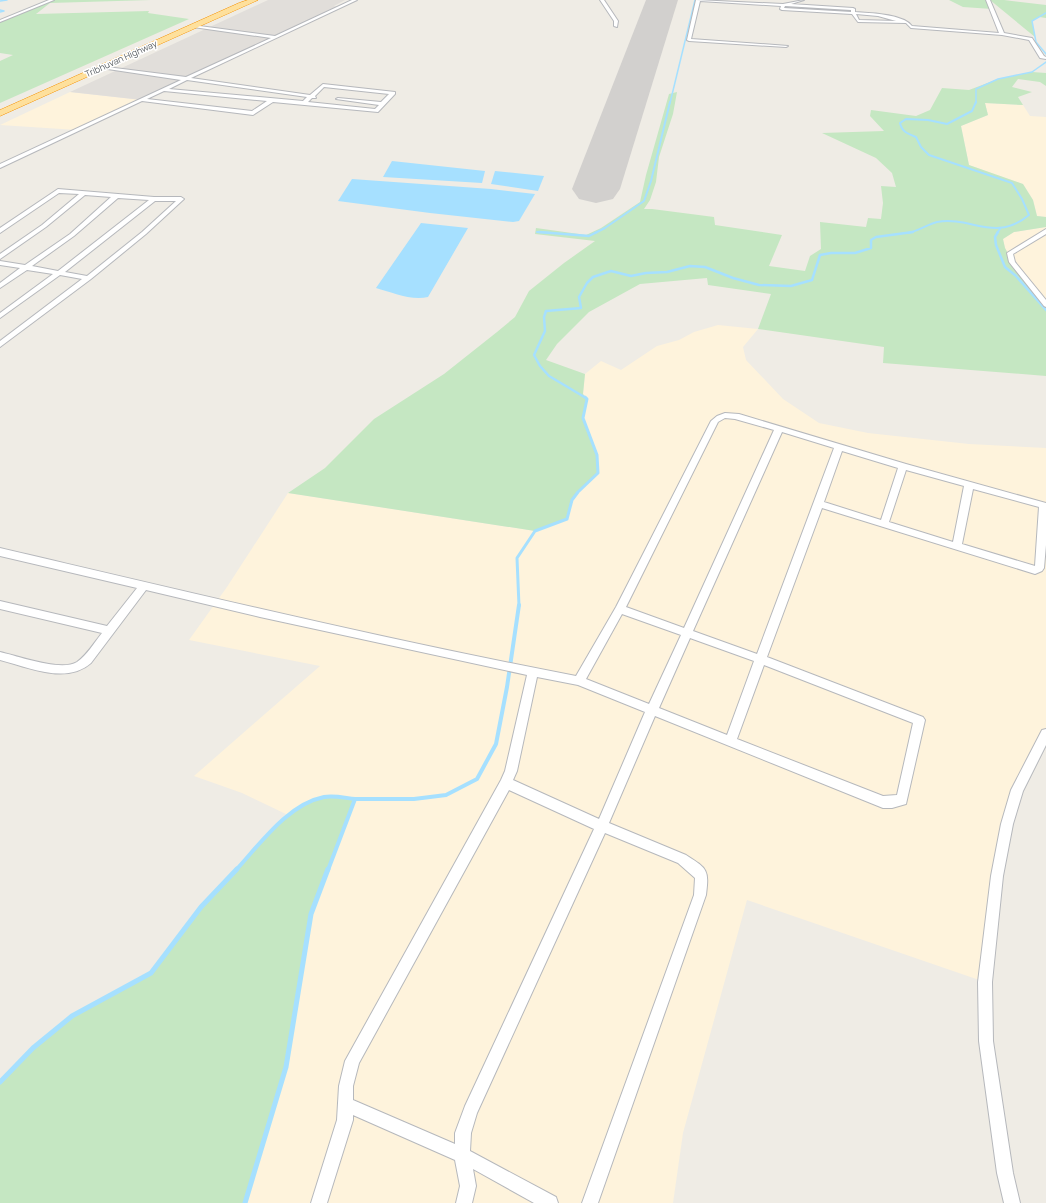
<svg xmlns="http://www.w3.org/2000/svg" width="1046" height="1203" viewBox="0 0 1046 1203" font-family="Manrope,sans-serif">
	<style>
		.commercial { fill: #fef3dc }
		.industrial { fill: #e1deda }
		.green { fill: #c5e7c2 }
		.water { fill: #a6e0ff }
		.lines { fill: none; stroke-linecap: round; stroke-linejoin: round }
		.stream-far5 { stroke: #a6e0ff; stroke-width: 1.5 }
		.stream-far4 { stroke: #a6e0ff; stroke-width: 2 }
		.stream-far3 { stroke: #a6e0ff; stroke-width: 2.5 }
		.stream-far2 { stroke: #a6e0ff; stroke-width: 3 }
		.stream-far1 { stroke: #a6e0ff; stroke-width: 4 }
		.stream { stroke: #a6e0ff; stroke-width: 5 }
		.runway { fill: #d2d0ce; fill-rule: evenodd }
		.minor-casing { stroke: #b6b8bc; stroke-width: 2 }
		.trunk-casing { stroke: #f59100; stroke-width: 1 }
		.minor { fill: #fff; fill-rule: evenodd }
		.trunk { fill: #fee09c; fill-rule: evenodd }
		.labels { text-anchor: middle; stroke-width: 3; stroke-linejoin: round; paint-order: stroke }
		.far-street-label { font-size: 9px; fill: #5d6266; stroke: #fff }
	</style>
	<rect width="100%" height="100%" fill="#efece5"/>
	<!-- commercial -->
	<g class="commercial">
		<path d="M70 92 142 100 77 130 0 125Z"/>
		<path d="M985 103 1023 105 1030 116 1046 117V217L1037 216 1033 200 1023 184 969 165 961 126 988 115Z"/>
		<path d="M1046 227V305L1013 265 1005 248 1003 239 1014 232Z"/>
		<path d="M718 325 758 329 743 347 746 360 783 399 819 423 868 433 969 444 1046 448V734L1017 790 985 982 747 900 683 1133 673 1203H245L286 1067 311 914 355 799 341 797H325L308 802 288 815 242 793 194 776 320 666 189 640 227 587 288 493 535 531 567 519 572 500 578 492 598 473V460L583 418 587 399 583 394 585 374 601 361 621 370 657 346 679 340 694 332Z"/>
	</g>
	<!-- industrial -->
	<path class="industrial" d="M268 0H345L334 6 340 7 142 100 70 92Z"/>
	<!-- green -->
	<g class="green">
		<path d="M52 0H151L50 3 36 14 149 11 148 13 189 19 0 103V61L13 55 0 53V21Z"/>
		<path d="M949 0H988L992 9 963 7Z"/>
		<path d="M990 0H1004L1046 5V18L1039 17 1032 21 1035 37Z"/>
		<path d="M1032 72 1046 73V86L1040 82 1018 79 1012 87 1032 92 1018 97 1023 105 985 103 988 115 961 126 969 165 1023 184 1033 200 1037 216 1046 217V227L1014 232 1003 239 1005 248 1015 266 1046 305V376L883 363 884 347 758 329 771 294 708 285 707 278 640 284 589 312 557 344 546 360 585 374 583 394 587 399 583 418 597 455 598 473 578 492 572 500 567 519 535 531 288 493 325 468 374 419 444 374 497 332 515 317 529 291 564 263 595 241 535 234 536 228 586 235 601 228 640 202 646 175 669 94 677 92 673 114 659 157 656 182 650 200 644 209H652L714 217 715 225 782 235 769 266 805 271 810 256 821 249 820 222 866 227 868 218 881 219 883 203 881 186 896 187 892 173 876 158 822 133 884 131 870 116 871 110 916 116 930 110 942 88 969 90 998 79Z"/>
		<path d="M325 797H341L355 799 311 914 286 1067 245 1203H0V1082L33 1048 72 1016 151 973 201 907 288 815 308 802Z"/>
	</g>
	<!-- water -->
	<g class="water">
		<path d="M392 161 485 171 482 183 383 177Z"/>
		<path d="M495 171 544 176 538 191 491 184Z"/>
		<path d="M352 179 491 189 535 194 519 221 513 222 430 213 338 201Z"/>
		<path d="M421 223 468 228 428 297C411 301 391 292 376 288Z"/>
	</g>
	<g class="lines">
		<!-- stream-far5 -->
		<g class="stream-far5">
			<path d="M0 1 7 0"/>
			<path d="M0 10 4 11 0 12"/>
			<path d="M1046 13 1032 21 1036 42 1046 54"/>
			<path d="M670 103 695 0"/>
			<path d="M976 103V89L998 79 1032 72 1046 62"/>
		</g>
		<!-- stream-far4 -->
		<g class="stream-far4">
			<path d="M537 232 552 233"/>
			<path d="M595 233 605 228 644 201 651 181 670 102"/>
			<path d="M908 233C919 231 928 224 937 222 972 216 995 243 1029 215L1022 199 1012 183 929 155 921 147 916 137C908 134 902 132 900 123L906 119 928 120 947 124 972 111 976 102"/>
			<path d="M997 233 1000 229"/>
		</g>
		<!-- stream-far3 -->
		<g class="stream-far3">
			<path d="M539 232 589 236 597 232"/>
			<path d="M998 232 995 237 996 245 1005 267 1016 276 1046 310"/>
			<path d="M586 398 549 376 540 366 534 355 545 331 544 317 546 311 581 308 579 297 587 283 593 277 611 271 631 276 646 273 667 272 690 266 705 267 733 278 759 285 791 286 812 280 820 255 831 253H855L871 248V240L876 237 913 232"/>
		</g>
		<!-- stream-far2 -->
		<path class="stream-far2" d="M519 606 517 558 535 531 567 519 572 500 578 492 598 473 597 455 583 418 587 399 585 397"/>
		<!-- stream-far1 -->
		<g class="stream-far1">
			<path d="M236 870C260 844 288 804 324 797 334 795 345 798 355 799"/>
			<path d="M328 870 355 799H414L446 795 477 779 496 744 507 687 519 605"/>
		</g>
		<!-- stream -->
		<g class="stream">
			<path d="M0 1082 33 1048 72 1016 151 973 201 907 237 869"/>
			<path d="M245 1203 286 1067 311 914 328 869"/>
		</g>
		<!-- runway -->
		<path class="runway" d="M646 0H678L620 189 613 199 596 203 579 199 572 189Z"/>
		<defs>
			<g id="minor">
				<path d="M49 0H54L0 22V20Z"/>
				<path d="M352 0H357L191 78 310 95 323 84 395 92V94L378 112 273 102 253 115 142 101 0 168V164L181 80 101 68 99 66 186 77 271 38 193 27 192 25 275 36ZM187 80 307 97 303 101 169 89ZM324 87 389 94 381 102 338 98 336 99 379 105 375 109 308 102 312 98H316L315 96ZM164 91 267 101 252 111 147 99Z"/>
				<path d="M600 0H604L618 21 617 27 614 26V21Z"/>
				<path d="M696 0 783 4 804 0 791 4 853 8 855 9V12C870 13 903 14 912 26L999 33 986 0H990L1004 33 1032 38 1044 56 1046 57V59L1040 58 1029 40 1002 35 911 28 906 23 858 22 852 14 782 10 780 9 781 6 700 1 691 39 788 46 786 47 689 41 687 40ZM785 6 851 10V12L784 8ZM856 14 878 16 896 21 859 20Z"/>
				<path d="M58 189 154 197H181L184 199 146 234 91 279 0 347V341L82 279 60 275 0 318V313L53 274 27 270 0 288V283L20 268 0 265V261L25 265 70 234 111 197 85 195 46 227 0 259V254L42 225 79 194 59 193 0 233V228ZM118 198 149 200 58 271 32 266 74 236ZM155 201H176L142 232 87 276 65 272Z"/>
				<path d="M1046 229V234L1013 254 1015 262 1046 300V307L1044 306 1009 262 1007 253Z"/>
				<path d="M725 413 739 414 906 464 1046 503V545L1044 568 1042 571 1035 574 822 508 767 657 923 717 925 720 906 804 892 808H883L655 716 609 823 686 855C708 869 709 870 706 895L598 1203H582L694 895 695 878 678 863 605 833 477 1113 471 1133 470 1151 556 1197 558 1203H534L473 1169 476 1186 472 1203H456L460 1186 455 1160 353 1115V1120L327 1203H311L337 1120 339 1086 345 1061 501 780 505 771 527 675 260 617 146 590 91 663C66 685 28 667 0 660V652C18 656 61 672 77 662 87 655 94 643 102 633L0 609V601L107 626 137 588 0 556V548C192 593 383 639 576 676L616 607 711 421 717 416ZM725 418 735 419 774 430 684 628 626 607 718 422ZM782 432 834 448 757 654 693 631ZM842 451 898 468 881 520 824 502ZM906 470 964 486 953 542 889 522ZM973 489 1039 507 1035 566 962 544ZM622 614 681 635 649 704 586 679ZM690 638 754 661 727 735 659 708ZM764 665 913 723 897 795 883 796 737 739ZM537 677 578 685 645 712 599 819 513 780 517 771ZM509 790 594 829 465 1106 455 1133V1144L353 1100V1086L359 1063Z"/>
				<path d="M1046 729V745L1023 791 1013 824 1003 876 992 982 993 1041 1013 1173 1020 1203H1004L997 1173 979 1041 978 982 991 876 1001 824 1011 790 1042 730Z"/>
			</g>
			<path id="trunk" d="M248 0H258L0 116V110L239 3Z"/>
		</defs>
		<!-- minor casing -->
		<use href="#minor" class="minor-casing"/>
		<!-- trunk casing -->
		<use href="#trunk" class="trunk-casing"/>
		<!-- minor -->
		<use href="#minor" class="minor"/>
		<!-- trunk -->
		<use href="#trunk" class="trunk"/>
	</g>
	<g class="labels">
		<!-- far-street labels -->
		<g class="far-street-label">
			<text transform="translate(121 59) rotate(-24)" y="3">Tribhuvan Highway</text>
		</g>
	</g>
</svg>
